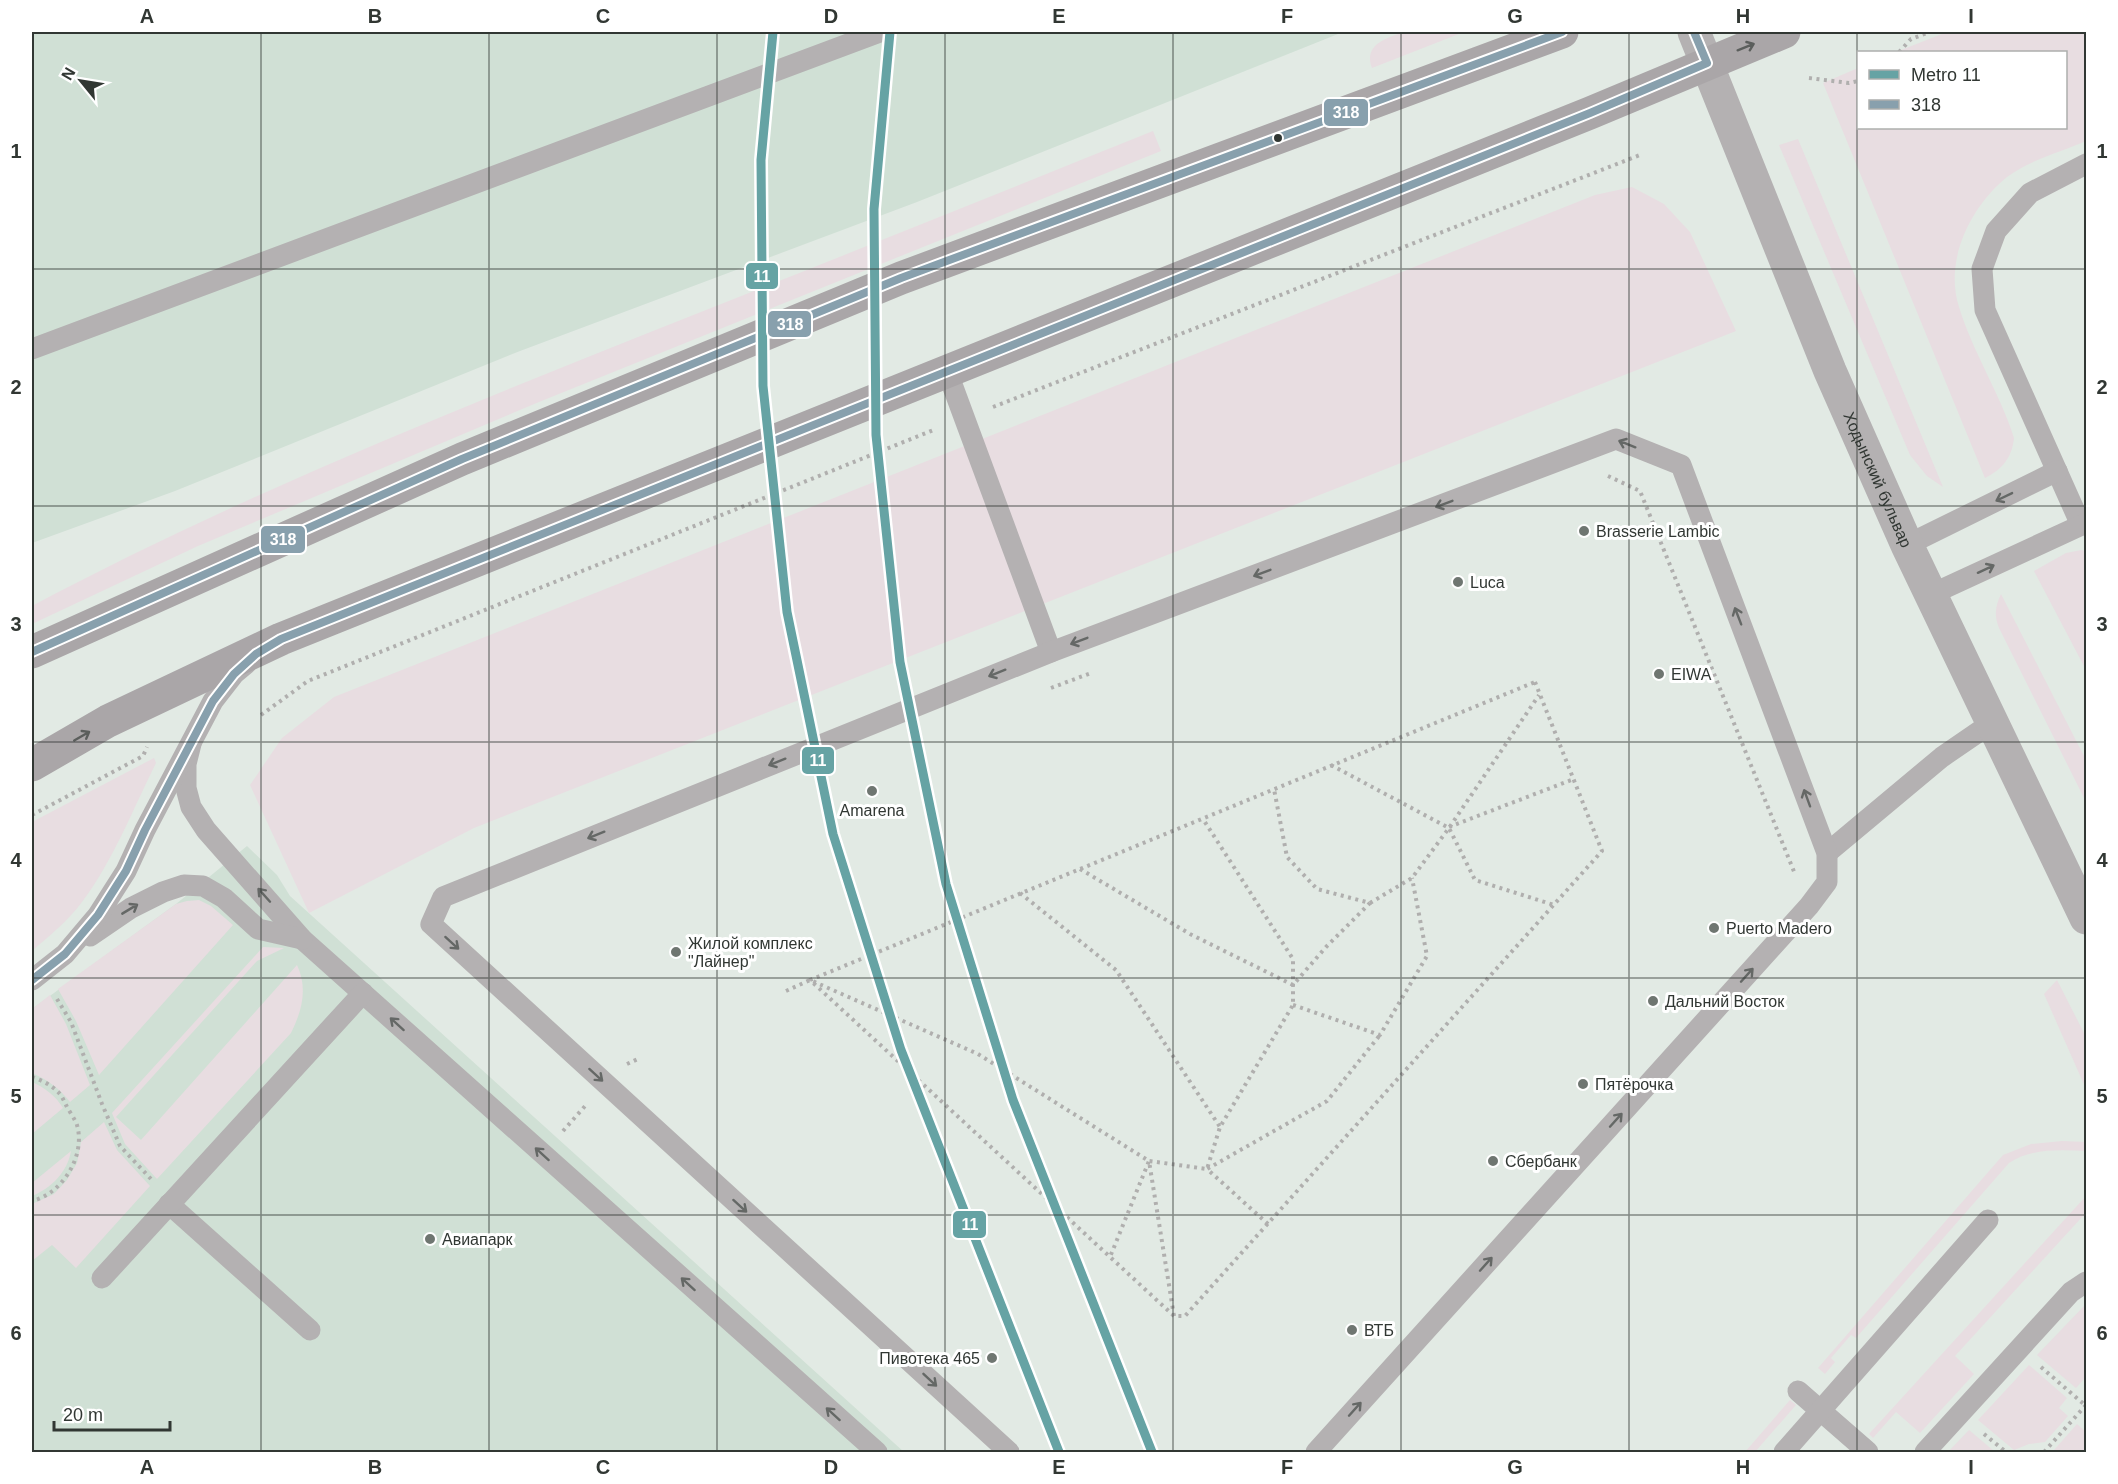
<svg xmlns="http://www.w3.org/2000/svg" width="2118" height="1484" viewBox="0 0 2118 1484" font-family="Helvetica,sans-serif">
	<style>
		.built { fill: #d0e0d5 }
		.green { fill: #e8dde1 }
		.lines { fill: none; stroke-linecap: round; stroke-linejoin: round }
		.path { stroke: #b0afae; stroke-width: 4; stroke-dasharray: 3 4.5; stroke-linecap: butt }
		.lane { stroke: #b4b1b2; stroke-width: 21 }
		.street { stroke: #b4b1b2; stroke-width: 33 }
		.secondary { stroke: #aaa6a8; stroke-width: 33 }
		.bus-1-casing { stroke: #fff; stroke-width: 12 }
		.bus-1 { stroke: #88a0ad; stroke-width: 8 }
		.metro-1-casing { stroke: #fff; stroke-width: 14 }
		.metro-1 { stroke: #66a3a4; stroke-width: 9 }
		.oneway { stroke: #5b5e5c }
		.oneway2 { stroke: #656866 }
		.grid { fill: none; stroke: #313733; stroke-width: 1.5; stroke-opacity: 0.55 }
		.bus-dot { fill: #313733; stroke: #fff; stroke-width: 2 }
		.poi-dot { fill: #6f7671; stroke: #fff; stroke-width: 2 }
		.labels { text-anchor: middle; stroke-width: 6; stroke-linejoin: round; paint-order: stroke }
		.street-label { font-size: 16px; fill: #313733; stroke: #fff }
		.poi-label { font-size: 16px; fill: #313733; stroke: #fff; text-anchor: start }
		.line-badge { stroke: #fff; stroke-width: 2 }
		.badge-label { font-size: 16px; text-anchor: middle; font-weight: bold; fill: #fff }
		.neatline { fill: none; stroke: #313733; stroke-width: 2 }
		.grid-label { font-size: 20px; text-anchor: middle; font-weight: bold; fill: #313733 }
	</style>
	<rect width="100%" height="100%" fill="#e2eae4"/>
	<!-- built -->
	<g class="built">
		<path d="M32 32H1343L917 202 520 351 175 491 32 543Z"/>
		<path d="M247 846 277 875 290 896 904 1452H32V1009L176 904Z"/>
	</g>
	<!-- green -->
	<g class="green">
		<path d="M1404 32H1464L1372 68C1363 44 1387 38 1404 32Z"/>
		<path d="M1947 32H2086V141C2061 152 2030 160 2007 177 1970 207 1944 261 1959 307 1973 353 2000 393 2014 438 2012 457 2003 469 1985 478L1823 83 1858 68V128H2066V52H1896Z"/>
		<path d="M1153 131 1161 151 539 402 198 546 32 624V606C231 500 443 415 653 331 820 265 987 198 1153 131Z"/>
		<path d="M1798 139 1943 487 1927 476 1910 455 1779 145Z"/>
		<path d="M1632 187 1664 204 1690 232 1736 331 474 828 309 913 250 785 282 738 334 697 1595 195Z"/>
		<path d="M2081 550 2086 551V670L2034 571 2066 553Z"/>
		<path d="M2001 594 2086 760V802L1999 628C1994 615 1995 607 2001 594Z"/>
		<path d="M154 758 156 763C133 809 113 861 82 902 68 921 49 936 32 951V822Z"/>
		<path d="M199 900 211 906 233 925 99 1075 76 1021 58 989 176 904 187 901Z"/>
		<path d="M263 947 284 948 257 961 116 1117 141 1140 297 965C308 988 302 1011 291 1033L157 1179 125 1144 112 1113Z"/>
		<path d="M2057 980 2086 1037V1089L2044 994Z"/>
		<path d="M50 995 66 1024 90 1085 70 1102C59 1088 48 1080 32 1073V1009Z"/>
		<path d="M32 1082C45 1088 55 1095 63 1108L32 1134Z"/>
		<path d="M104 1122 117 1150 150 1186 76 1268 52 1245 32 1261V1204L54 1194 67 1180 77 1163 81 1142Z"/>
		<path d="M2062 1141 2086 1142V1151C2060 1150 2032 1148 2009 1163L1856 1338 1851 1335 1831 1358 1835 1362 1825 1374 1818 1368 2003 1155 2031 1144Z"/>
		<path d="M71 1151C67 1173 51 1188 32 1196V1183Z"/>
		<path d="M2086 1196V1219L2083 1216 1955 1356 1974 1374 1920 1433 1896 1412 1873 1438 1869 1434Z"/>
		<path d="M2086 1304V1380L2084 1379 2076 1388 2037 1355Z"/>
		<path d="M2029 1365 2067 1398 2059 1408 2068 1416 2045 1442 2029 1444 2014 1450 1978 1420Z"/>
		<path d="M1790 1400 1796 1405 1755 1452H1745Z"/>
		<path d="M2077 1424 2086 1432V1452H2054V1450Z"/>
		<path d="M1969 1430 1995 1452H1948Z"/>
	</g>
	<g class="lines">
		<!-- path -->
		<g class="path">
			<path d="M1899 52 1911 39 1930 32"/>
			<path d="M1809 78 1849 83 1858 81"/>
			<path d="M993 407 1640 155"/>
			<path d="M1608 476 1640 491 1795 874"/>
			<path d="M1535 682 1602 851 1185 1316H1174L810 980Z"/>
			<path d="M1051 688 1091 673"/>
			<path d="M261 715 308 681 936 429"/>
			<path d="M1331 765 1449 828 1475 880 1554 905"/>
			<path d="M32 815 143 756 147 747"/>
			<path d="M1449 827 1574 779"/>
			<path d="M1080 869 1190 934 1293 985 1326 947 1370 903 1317 889 1287 857 1274 789"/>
			<path d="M1020 893 1116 970 1220 1127"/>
			<path d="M1370 903 1412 878 1449 828 1539 695"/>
			<path d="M786 991 810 980 978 1054 1149 1161 1110 1257"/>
			<path d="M57 999 71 1022 102 1104 120 1146 151 1179"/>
			<path d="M1293 1005 1380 1035 1427 956 1412 878"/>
			<path d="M627 1064 640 1058"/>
			<path d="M32 1077C41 1080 52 1085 59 1093 62 1096 64 1101 66 1105 69 1111 75 1119 77 1125 86 1156 62 1194 32 1201"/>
			<path d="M563 1131 586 1105"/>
			<path d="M1268 1224 1207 1169 1327 1101 1380 1035"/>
			<path d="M1174 1316 1149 1161 1207 1169 1220 1127 1293 1005V959L1203 819"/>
			<path d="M2041 1367 2086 1406"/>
			<path d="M1984 1434 2006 1452"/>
			<path d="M2044 1452 2086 1405"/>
		</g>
		<!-- lane -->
		<g class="lane">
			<path d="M32 349 880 32"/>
			<path d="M947 371 1051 652"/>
			<path d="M2081 525 1985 310 1982 269 1996 231 2030 193 2086 164"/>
			<path d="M1907 545 2057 471"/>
			<path d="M1932 594 2086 523"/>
			<path d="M191 744 186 764V788L191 807 206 830 302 939 877 1452"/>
			<path d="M1827 853 1942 757 1993 722"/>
			<path d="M90 936 131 908 163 892 184 885 203 886 224 898 258 929 302 939"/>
			<path d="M32 980 65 954 98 915 126 871 145 830 213 701 234 674 246 664"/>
			<path d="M169 1204 310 1330"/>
			<path d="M102 1278 363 993"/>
			<path d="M1798 1391 1868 1452"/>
			<path d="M1009 1452 431 924 443 897 1051 652 1616 439 1681 465 1827 853V882L1809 906 1316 1452"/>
			<path d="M1784 1452 1988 1220"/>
			<path d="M1925 1452 2071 1292 2086 1282"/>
		</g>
		<!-- street -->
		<path class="street" id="s1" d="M1694 32 1830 371 1907 545 2086 918"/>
		<!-- secondary -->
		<g class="secondary">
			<path d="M32 652 462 459 901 278 1562 32"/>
			<path d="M32 765 108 721 281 639 1590 113 1784 32"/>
		</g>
		<defs>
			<g id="bus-1">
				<path d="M32 652 462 459 901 278 1562 32"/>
				<path d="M32 980 65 954 98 915 126 871 145 830 213 701 234 674 256 654 281 639 1590 113 1707 63 1694 32"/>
			</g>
		</defs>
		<!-- bus-1 casing -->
		<use href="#bus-1" class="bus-1-casing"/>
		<!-- bus-1 -->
		<use href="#bus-1" class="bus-1"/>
		<defs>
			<g id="metro-1">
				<path d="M773 32 761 160 763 386 787 612 833 834 901 1050 1059 1452"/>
				<path d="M890 32 874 209 876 435 900 662 946 884 1013 1100 1152 1452"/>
			</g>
		</defs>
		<!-- metro-1 casing -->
		<use href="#metro-1" class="metro-1-casing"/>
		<!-- metro-1 -->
		<use href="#metro-1" class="metro-1"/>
	</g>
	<!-- one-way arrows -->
	<defs><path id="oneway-shaft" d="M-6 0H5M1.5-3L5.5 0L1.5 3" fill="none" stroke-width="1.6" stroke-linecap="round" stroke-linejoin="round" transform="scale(1.5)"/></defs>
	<g class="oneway">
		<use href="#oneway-shaft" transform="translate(1746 47) rotate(-22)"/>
		<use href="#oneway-shaft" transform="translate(82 736) rotate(-30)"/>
	</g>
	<g class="oneway2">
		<use href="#oneway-shaft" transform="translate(1627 444) rotate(-158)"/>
		<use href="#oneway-shaft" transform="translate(2004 497) rotate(154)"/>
		<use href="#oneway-shaft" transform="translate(1444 504) rotate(159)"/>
		<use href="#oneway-shaft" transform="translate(1986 569) rotate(-25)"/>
		<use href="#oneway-shaft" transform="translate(1262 573) rotate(159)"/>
		<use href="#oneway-shaft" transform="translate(1738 616) rotate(-111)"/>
		<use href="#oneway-shaft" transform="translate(1079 641) rotate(159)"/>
		<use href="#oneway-shaft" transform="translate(997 673) rotate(158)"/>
		<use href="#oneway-shaft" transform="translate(777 762) rotate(158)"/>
		<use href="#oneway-shaft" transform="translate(1807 798) rotate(-110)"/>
		<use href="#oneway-shaft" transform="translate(596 835) rotate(158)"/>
		<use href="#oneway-shaft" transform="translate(264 895) rotate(-132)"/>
		<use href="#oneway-shaft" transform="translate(130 909) rotate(-31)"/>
		<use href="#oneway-shaft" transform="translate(452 943) rotate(42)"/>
		<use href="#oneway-shaft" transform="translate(1747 975) rotate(-48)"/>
		<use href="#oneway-shaft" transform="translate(397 1024) rotate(-138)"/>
		<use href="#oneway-shaft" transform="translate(596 1075) rotate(42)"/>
		<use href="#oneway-shaft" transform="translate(1616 1120) rotate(-48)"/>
		<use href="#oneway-shaft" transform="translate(542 1154) rotate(-138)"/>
		<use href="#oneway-shaft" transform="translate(740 1206) rotate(42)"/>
		<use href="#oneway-shaft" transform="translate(1486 1264) rotate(-48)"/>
		<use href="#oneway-shaft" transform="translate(688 1284) rotate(-138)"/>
		<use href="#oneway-shaft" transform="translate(930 1380) rotate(43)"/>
		<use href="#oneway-shaft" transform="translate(1355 1409) rotate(-48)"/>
		<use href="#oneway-shaft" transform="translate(833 1414) rotate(-138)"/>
	</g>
	<!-- grid -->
	<path class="grid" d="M261 32V1452M489 32V1452M717 32V1452M945 32V1452M1173 32V1452M1401 32V1452M1629 32V1452M1857 32V1452M32 269H2086M32 506H2086M32 742H2086M32 978H2086M32 1215H2086"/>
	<!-- markers -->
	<circle class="bus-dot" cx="1278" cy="138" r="5"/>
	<g class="poi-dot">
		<circle cx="1584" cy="531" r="6"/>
		<circle cx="1458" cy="582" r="6"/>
		<circle cx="1659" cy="674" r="6"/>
		<circle cx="872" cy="791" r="6"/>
		<circle cx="1714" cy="928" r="6"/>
		<circle cx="676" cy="952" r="6"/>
		<circle cx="1653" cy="1001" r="6"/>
		<circle cx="1583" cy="1084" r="6"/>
		<circle cx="1493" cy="1161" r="6"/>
		<circle cx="430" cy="1239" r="6"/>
		<circle cx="1352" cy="1330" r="6"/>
		<circle cx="992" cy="1358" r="6"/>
	</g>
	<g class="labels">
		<!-- street labels -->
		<g class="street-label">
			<text dy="6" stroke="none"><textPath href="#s1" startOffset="484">Ходынский бульвар</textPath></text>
		</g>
		<!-- poi labels -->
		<g class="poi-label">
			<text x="1596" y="537">Brasserie Lambic</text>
			<text x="1470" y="588">Luca</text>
			<text x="1671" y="680">EIWA</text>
			<text x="872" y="816" text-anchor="middle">Amarena</text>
			<text x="1726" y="934">Puerto Madero</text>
			<text x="688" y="949">Жилой комплекс<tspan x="688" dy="18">"Лайнер"</tspan></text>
			<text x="1665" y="1007">Дальний Восток</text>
			<text x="1595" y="1090">Пятёрочка</text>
			<text x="1505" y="1167">Сбербанк</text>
			<text x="442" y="1245">Авиапарк</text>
			<text x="1364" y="1336">ВТБ</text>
			<text x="980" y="1364" text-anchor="end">Пивотека 465</text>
		</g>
	</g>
	<g class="line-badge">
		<rect x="1323" y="98" width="46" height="29" rx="6" fill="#88a0ad"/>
		<rect x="745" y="262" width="34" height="28" rx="6" fill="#66a3a4"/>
		<rect x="767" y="310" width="45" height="28" rx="6" fill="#88a0ad"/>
		<rect x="260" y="525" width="46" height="29" rx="6" fill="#88a0ad"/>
		<rect x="801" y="746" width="34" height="29" rx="6" fill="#66a3a4"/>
		<rect x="952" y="1210" width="35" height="29" rx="6" fill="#66a3a4"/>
	</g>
	<g class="badge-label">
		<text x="1346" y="118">318</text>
		<text x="762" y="282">11</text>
		<text x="790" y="330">318</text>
		<text x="283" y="545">318</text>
		<text x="818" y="766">11</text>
		<text x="970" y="1230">11</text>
	</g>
	<!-- border -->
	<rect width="2118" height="1484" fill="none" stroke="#ffffff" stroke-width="66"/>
	<!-- legend -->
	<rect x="1857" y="51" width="210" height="78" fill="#ffffff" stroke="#adafad" stroke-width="1.5"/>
	<rect x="1869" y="70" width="30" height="9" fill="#66a3a4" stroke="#adafad" stroke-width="1.5"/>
	<text x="1911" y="81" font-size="18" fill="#313733">Metro 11</text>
	<rect x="1869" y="100" width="30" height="9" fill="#88a0ad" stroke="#adafad" stroke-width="1.5"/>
	<text x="1911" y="111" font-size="18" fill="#313733">318</text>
	<!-- north arrow -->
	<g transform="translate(81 81) rotate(300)" stroke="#ffffff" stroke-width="4.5" paint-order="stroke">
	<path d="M0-4.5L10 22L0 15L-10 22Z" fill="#313733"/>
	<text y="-9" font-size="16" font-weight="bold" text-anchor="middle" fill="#313733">N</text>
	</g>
	<!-- scale -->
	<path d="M54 1421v9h116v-9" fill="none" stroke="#313733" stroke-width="3"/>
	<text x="63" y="1421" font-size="18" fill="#313733" stroke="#ffffff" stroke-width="4.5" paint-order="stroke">20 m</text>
	<rect x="33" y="33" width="2052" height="1418" class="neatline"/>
	<g class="grid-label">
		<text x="147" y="23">A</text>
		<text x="375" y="23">B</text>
		<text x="603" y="23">C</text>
		<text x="831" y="23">D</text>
		<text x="1059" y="23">E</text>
		<text x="1287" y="23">F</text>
		<text x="1515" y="23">G</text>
		<text x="1743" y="23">H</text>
		<text x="1971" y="23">I</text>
		<text x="16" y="158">1</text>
		<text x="2102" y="158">1</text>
		<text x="16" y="394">2</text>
		<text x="2102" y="394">2</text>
		<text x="16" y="631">3</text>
		<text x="2102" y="631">3</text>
		<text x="16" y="867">4</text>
		<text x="2102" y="867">4</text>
		<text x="16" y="1103">5</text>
		<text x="2102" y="1103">5</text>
		<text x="16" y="1340">6</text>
		<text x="2102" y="1340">6</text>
		<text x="147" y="1474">A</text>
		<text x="375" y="1474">B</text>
		<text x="603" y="1474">C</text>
		<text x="831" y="1474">D</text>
		<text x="1059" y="1474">E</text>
		<text x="1287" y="1474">F</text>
		<text x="1515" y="1474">G</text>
		<text x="1743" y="1474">H</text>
		<text x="1971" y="1474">I</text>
	</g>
</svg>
